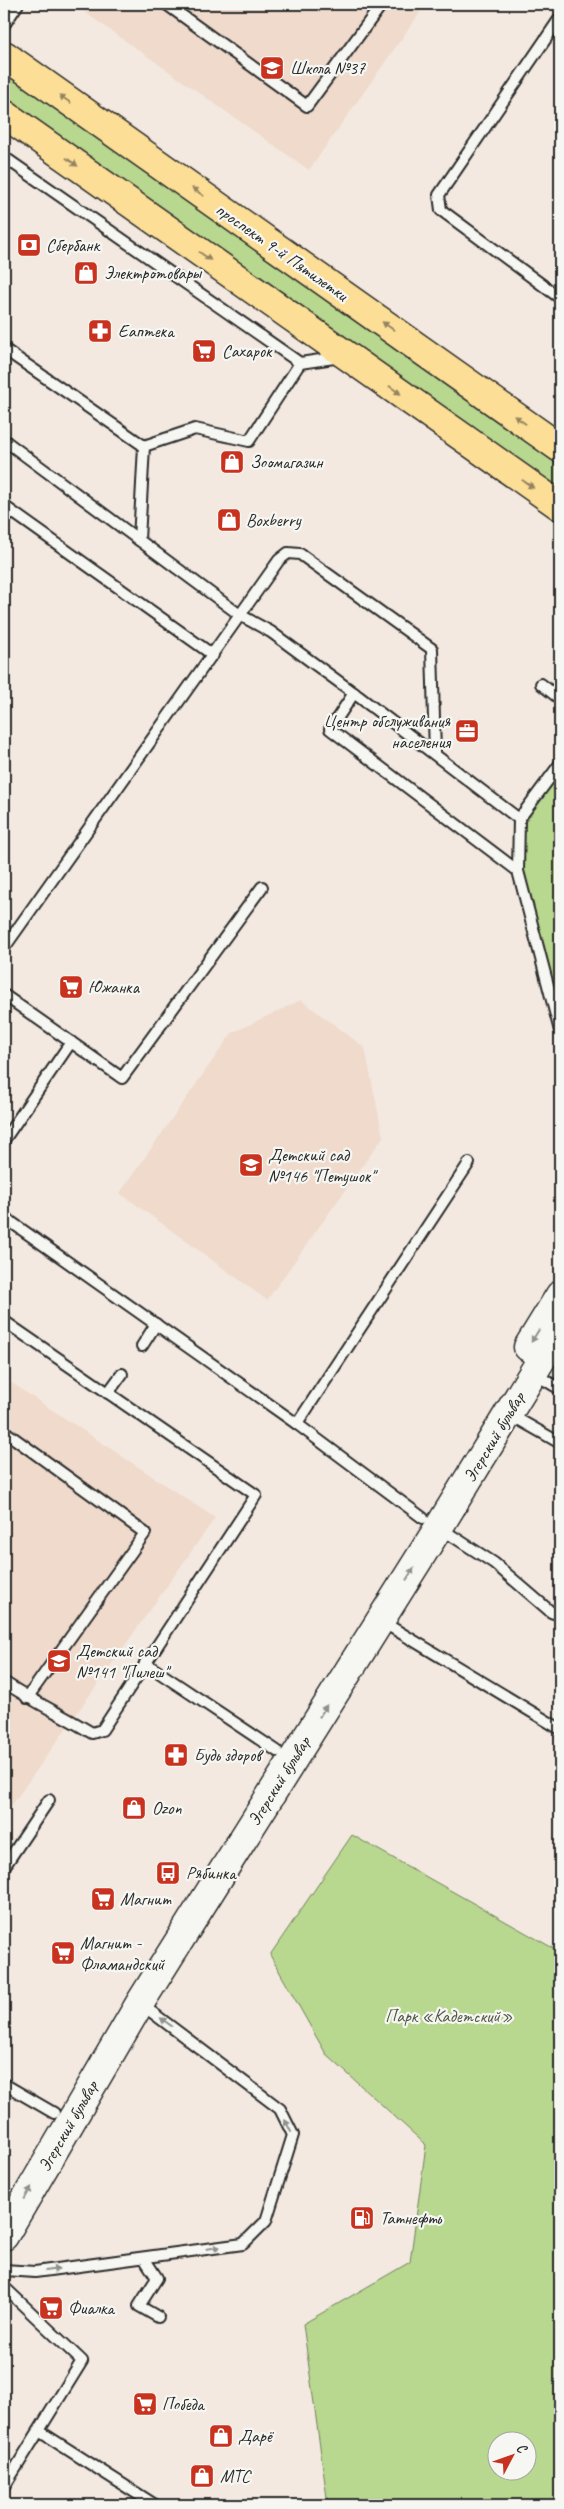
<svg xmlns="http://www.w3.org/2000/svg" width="564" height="2509" viewBox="0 0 564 2509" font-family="Caveat,sans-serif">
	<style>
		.built { fill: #efdacb }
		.green { fill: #b8d78f; stroke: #72815d; fill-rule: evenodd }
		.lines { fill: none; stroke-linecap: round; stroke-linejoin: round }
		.lane-casing { stroke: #2b2b2b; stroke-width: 14 }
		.secondary-casing { stroke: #2b2b2b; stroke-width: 31 }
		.primary-casing { stroke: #2b2b2b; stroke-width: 31 }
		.lane { stroke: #f6f6f2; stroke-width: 10 }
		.secondary { stroke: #f6f6f2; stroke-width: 28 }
		.primary { stroke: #fcde96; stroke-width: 28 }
		.oneway { fill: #948460 }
		.oneway2 { fill: #90908e }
		.labels { text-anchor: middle; stroke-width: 4.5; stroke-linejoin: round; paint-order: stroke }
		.poi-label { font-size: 18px; fill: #2b2b2b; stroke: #f6f6f2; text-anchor: start }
		.street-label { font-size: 18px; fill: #2b2b2b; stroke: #f6f6f2 }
		.park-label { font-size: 18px; fill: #4e5644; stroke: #f6f6f2 }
	</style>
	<rect width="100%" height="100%" fill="#f3e9e0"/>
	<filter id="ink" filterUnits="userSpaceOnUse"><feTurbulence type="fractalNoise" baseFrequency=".02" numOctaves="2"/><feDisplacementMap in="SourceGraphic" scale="10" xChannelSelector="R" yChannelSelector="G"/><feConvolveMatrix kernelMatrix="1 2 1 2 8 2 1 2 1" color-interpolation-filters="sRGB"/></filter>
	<g filter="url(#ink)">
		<!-- built -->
		<g class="built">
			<path d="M73 4H426L309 170Z"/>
			<path d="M301 1000 365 1048 383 1137 267 1300 120 1193 232 1033Z"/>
			<path d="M4 1378 215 1518 9 1809 4 1805Z"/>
		</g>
		<!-- green -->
		<g class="green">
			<path d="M4 73 560 466V490L4 98Z"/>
			<path d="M560 764V1031L518 871 519 819Z"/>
			<path d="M352 1835 560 1952V2505H328L303 2324 410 2262 426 2145 326 2054 270 1955ZM496 2442H526V2472H496Z"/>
		</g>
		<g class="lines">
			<defs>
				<g id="lane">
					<path d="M166 4 307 106 382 4"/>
					<path d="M560 18 439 195 441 210 560 298"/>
					<path d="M4 25 18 4"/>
					<path d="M4 157 300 363 341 357"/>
					<path d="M4 349 144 446 139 540"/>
					<path d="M4 440 240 615 271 632 354 693 519 819 560 764"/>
					<path d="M144 446 195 429 249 441 300 363"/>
					<path d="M4 506 213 655"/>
					<path d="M541 684 560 699"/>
					<path d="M354 693 330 729 518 871"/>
					<path d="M519 819 518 871 560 1031"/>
					<path d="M4 948 279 560 288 553 300 554 432 649 435 753"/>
					<path d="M4 995 122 1078 262 887"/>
					<path d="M4 1140 71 1042"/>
					<path d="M4 1217 297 1424 423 1518"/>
					<path d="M4 1321 256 1495 102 1730 92 1733C63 1715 32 1701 4 1682"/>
					<path d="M142 1346 156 1324"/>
					<path d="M533 1373 560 1389"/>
					<path d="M108 1393 122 1374"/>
					<path d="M509 1414 560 1443"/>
					<path d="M297 1424 469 1163"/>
					<path d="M4 1431 145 1533 27 1698"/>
					<path d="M440 1528 494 1563 551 1612 560 1615"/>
					<path d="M381 1621 560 1729"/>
					<path d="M145 1663 277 1751"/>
					<path d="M4 1867 49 1800"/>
					<path d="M4 2084 54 2113"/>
					<path d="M144 2258 157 2278 139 2306 158 2317"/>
					<path d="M4 2270 35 2272 243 2244 266 2221 293 2135 280 2109 141 2004"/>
					<path d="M4 2287 82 2361 4 2487"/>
					<path d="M39 2431 155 2505"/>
				</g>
				<g id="secondary">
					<path d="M528 1347 560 1295"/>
					<path d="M4 2236 140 2003 439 1527 560 1329"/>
				</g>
				<g id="primary">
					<path d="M4 55 560 448"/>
					<path d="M4 114 560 506"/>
				</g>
			</defs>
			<!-- lane casing -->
			<use href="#lane" class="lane-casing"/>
			<!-- secondary casing -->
			<use href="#secondary" class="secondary-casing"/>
			<!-- primary casing -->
			<use href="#primary" class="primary-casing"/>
			<!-- lane -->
			<use href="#lane" class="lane"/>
			<!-- secondary -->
			<use href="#secondary" class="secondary"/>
			<!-- primary -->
			<use href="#primary" class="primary"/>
		</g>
		<!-- one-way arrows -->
		<defs><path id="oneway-solid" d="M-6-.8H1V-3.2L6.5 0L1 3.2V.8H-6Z" transform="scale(1.25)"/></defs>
		<g class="oneway">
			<use href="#oneway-solid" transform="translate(65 99) rotate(-145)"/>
			<use href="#oneway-solid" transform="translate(72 162) rotate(35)"/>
			<use href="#oneway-solid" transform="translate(198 192) rotate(-145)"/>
			<use href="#oneway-solid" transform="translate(205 256) rotate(35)"/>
			<use href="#oneway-solid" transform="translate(388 326) rotate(-145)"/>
			<use href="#oneway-solid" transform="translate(395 390) rotate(35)"/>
			<use href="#oneway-solid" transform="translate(520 420) rotate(-145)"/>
			<use href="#oneway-solid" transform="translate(528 484) rotate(35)"/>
		</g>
		<g class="oneway2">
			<use href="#oneway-solid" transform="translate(535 1336) rotate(122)"/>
			<use href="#oneway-solid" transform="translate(410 1574) rotate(-58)"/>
			<use href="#oneway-solid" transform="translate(323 1711) rotate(-58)"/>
			<use href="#oneway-solid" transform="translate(166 2022) rotate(-144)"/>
			<use href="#oneway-solid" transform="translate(288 2126) rotate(-117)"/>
			<use href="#oneway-solid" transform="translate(28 2193) rotate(-60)"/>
			<use href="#oneway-solid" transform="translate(213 2248) rotate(-8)"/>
			<use href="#oneway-solid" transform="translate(52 2270) rotate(-8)"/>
		</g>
	</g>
	<!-- icons -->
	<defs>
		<symbol id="school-square" viewBox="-11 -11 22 22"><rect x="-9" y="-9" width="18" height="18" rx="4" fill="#c8321e" stroke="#f6f6f2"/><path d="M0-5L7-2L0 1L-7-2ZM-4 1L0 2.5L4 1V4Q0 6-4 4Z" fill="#fff"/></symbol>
		<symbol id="bank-square" viewBox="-11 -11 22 22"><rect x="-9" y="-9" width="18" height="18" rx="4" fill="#c8321e" stroke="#f6f6f2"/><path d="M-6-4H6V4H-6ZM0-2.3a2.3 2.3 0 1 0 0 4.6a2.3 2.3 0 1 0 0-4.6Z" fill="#fff"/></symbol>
		<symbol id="shop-square" viewBox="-11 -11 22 22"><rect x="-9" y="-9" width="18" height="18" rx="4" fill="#c8321e" stroke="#f6f6f2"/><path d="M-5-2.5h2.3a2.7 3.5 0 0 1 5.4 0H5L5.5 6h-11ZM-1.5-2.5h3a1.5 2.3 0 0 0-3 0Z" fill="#fff"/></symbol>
		<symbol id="pharmacy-square" viewBox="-11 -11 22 22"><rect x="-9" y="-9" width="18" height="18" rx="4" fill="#c8321e" stroke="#f6f6f2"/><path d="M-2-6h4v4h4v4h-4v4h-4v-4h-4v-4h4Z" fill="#fff"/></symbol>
		<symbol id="supermarket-square" viewBox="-11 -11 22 22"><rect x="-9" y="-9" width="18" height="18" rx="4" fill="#c8321e" stroke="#f6f6f2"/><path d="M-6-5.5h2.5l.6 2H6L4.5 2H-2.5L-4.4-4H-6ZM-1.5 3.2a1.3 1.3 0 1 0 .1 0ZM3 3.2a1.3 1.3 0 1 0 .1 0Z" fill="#fff"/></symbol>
		<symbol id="office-square" viewBox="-11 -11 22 22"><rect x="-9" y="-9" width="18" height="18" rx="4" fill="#c8321e" stroke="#f6f6f2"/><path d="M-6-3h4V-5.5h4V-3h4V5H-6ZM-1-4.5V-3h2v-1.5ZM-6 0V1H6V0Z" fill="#fff"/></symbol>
		<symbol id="bus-square" viewBox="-11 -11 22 22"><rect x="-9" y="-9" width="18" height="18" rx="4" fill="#c8321e" stroke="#f6f6f2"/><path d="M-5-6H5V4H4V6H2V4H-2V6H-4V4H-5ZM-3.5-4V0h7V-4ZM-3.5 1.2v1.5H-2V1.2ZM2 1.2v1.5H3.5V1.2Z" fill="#fff"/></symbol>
		<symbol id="fuel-square" viewBox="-11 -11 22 22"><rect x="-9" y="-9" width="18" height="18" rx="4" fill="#c8321e" stroke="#f6f6f2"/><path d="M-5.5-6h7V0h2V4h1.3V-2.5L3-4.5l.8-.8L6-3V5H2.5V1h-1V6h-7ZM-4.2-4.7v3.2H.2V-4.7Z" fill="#fff"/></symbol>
	</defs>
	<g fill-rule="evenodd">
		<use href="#school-square" x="258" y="54" width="28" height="28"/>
		<use href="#bank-square" x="15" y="231" width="28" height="28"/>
		<use href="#shop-square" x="72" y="259" width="28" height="28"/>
		<use href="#pharmacy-square" x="86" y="317" width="28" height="28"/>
		<use href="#supermarket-square" x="190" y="337" width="28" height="28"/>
		<use href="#shop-square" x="218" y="448" width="28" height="28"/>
		<use href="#shop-square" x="215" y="506" width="28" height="28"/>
		<use href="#office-square" x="453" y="717" width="28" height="28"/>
		<use href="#supermarket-square" x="57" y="973" width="28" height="28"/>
		<use href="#school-square" x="237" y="1151" width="28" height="28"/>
		<use href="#school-square" x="45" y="1647" width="28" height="28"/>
		<use href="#pharmacy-square" x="162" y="1741" width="28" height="28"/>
		<use href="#shop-square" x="120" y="1794" width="28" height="28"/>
		<use href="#bus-square" x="154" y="1859" width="28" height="28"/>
		<use href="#supermarket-square" x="89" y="1885" width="28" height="28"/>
		<use href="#supermarket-square" x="49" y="1939" width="28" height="28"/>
		<use href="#fuel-square" x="348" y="2204" width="28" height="28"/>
		<use href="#supermarket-square" x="37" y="2294" width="28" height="28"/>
		<use href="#supermarket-square" x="131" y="2390" width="28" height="28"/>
		<use href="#shop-square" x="207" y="2422" width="28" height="28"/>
		<use href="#shop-square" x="188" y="2462" width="28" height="28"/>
	</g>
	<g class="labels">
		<!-- poi labels -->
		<g class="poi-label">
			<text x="290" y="74">Школа №37</text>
			<text x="46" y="251">Сбербанк</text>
			<text x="104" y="279">Электротовары</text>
			<text x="118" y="337">Еаптека</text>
			<text x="222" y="357">Сахарок</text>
			<text x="250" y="468">Зоомагазин</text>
			<text x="246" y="526">Boxberry</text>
			<text x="450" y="727" text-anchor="end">Центр обслуживания<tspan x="450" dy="21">населения</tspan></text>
			<text x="88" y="993">Южанка</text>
			<text x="268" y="1161">Детский сад<tspan x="268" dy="21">№146 "Петушок"</tspan></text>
			<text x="76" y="1657">Детский сад<tspan x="76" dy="21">№141 "Пилеш"</tspan></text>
			<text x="194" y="1761">Будь здоров</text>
			<text x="152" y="1814">Ozon</text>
			<text x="186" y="1879">Рябинка</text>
			<text x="120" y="1905">Магнит</text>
			<text x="80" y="1949">Магнит -<tspan x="80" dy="21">Фламандский</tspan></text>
			<text x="380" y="2224">Татнефть</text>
			<text x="68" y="2314">Фиалка</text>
			<text x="162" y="2410">Победа</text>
			<text x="238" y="2442">Дарё</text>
			<text x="220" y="2482">МТС</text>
		</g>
		<!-- street labels -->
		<g class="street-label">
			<text transform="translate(282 252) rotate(35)" y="6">проспект 9-й Пятилетки</text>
			<text transform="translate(494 1437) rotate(-59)" y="6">Эгерский бульвар</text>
			<text transform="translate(279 1781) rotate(-58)" y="6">Эгерский бульвар</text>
			<text transform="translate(68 2126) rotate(-60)" y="6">Эгерский бульвар</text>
		</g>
		<!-- park labels -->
		<g class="park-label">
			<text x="449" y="2022">Парк «Кадетский»</text>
		</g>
	</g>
	<!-- margin -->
	<rect width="564" height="2509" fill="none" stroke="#f6f6f2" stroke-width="20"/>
	<rect x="10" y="10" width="544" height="2489" fill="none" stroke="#2b2b2b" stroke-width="2" filter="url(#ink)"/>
	<!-- north arrow -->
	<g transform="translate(512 2456) rotate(49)"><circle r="24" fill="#f6f6f2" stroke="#a5a5a2"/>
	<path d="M0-4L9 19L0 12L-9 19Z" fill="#c8321e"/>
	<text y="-8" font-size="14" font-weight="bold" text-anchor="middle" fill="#2b2b2b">С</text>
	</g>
</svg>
